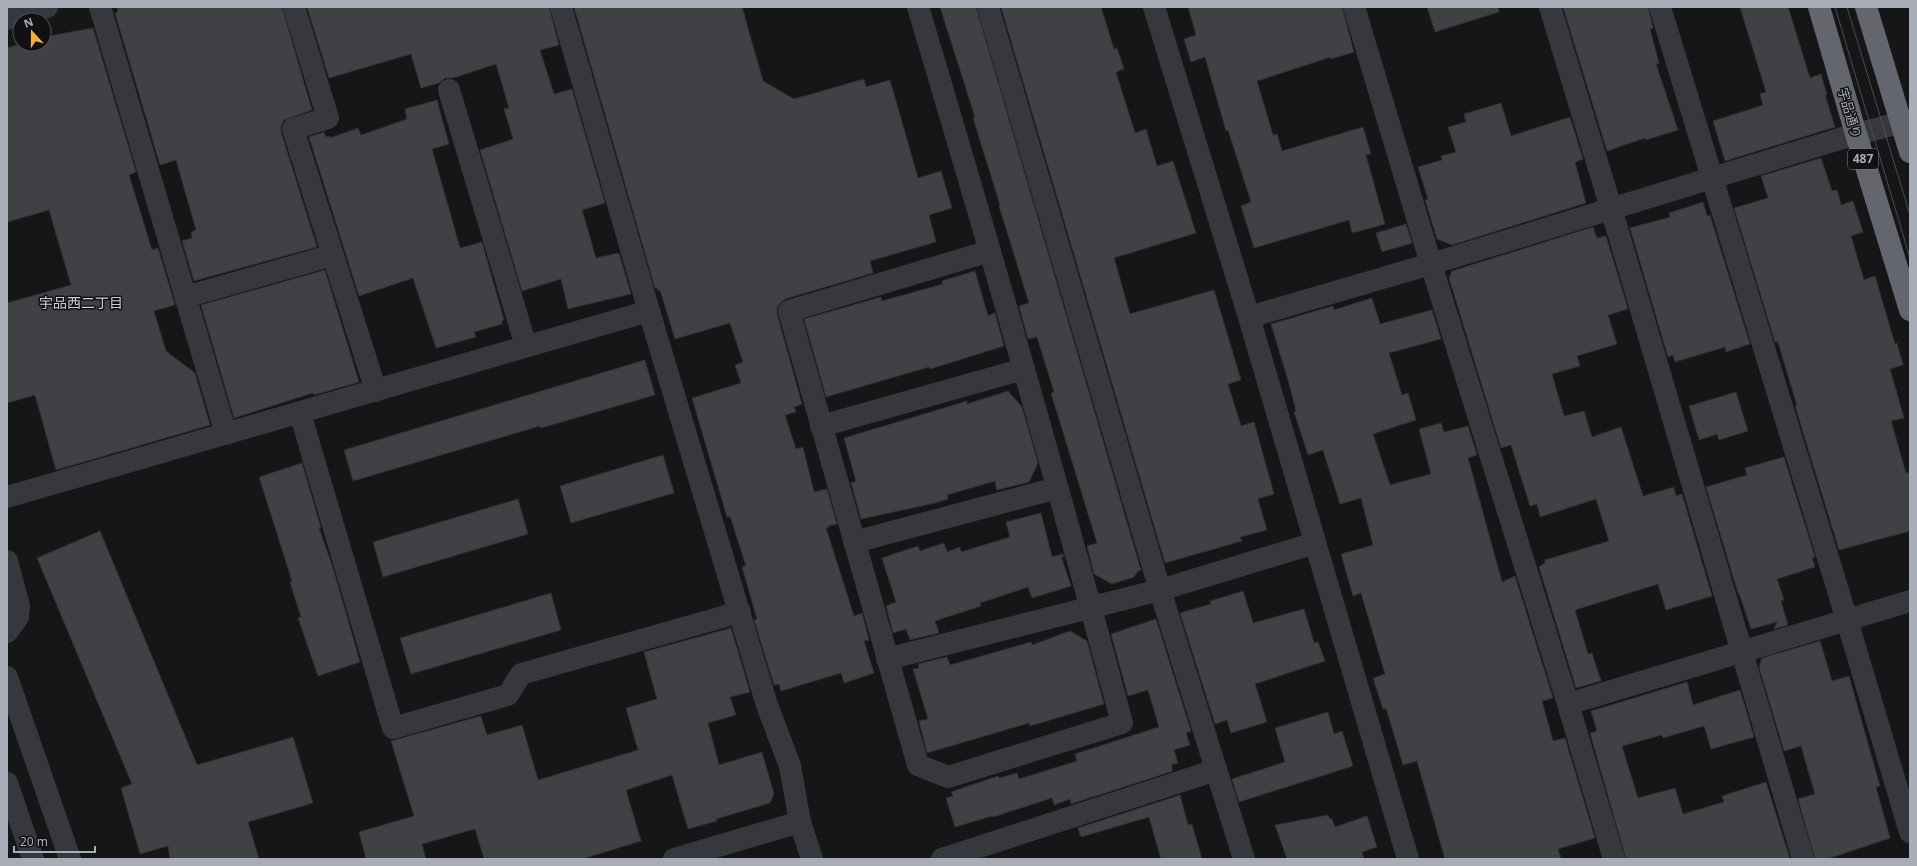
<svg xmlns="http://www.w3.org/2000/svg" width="1917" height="866" viewBox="0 0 1917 866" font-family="'Noto Sans','Noto Sans JP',sans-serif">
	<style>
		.building { fill: #404145; stroke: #303034 }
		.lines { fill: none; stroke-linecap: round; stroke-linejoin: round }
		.minor { stroke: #37383d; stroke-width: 22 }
		.highway { stroke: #63666e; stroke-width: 22 }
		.tram { stroke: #4a4c52; stroke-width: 1 }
		.labels { text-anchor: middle; stroke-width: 3; stroke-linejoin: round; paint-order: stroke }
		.shield { fill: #111113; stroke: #7b7e86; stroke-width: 1 }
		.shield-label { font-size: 12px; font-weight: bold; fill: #a8adb8 }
		.street-label { font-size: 13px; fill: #a8adb8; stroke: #111113 }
		.neighbourhood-label { font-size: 14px; fill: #c9ccd4; stroke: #111113 }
	</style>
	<rect width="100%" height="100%" fill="#161618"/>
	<!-- building -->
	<g class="building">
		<path d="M117 7H282L312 110 284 120 281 126V132L317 247 194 281 182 241 192 238 191 232 196 230 176 160 160 165 115 13 118 12Z"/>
		<path d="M307 7H549L559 45 540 50 554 94 572 89 605 203 582 210 596 258 619 253 631 294 568 309 561 279 522 291 480 150 513 139 504 109 509 108 496 64 453 78H445L439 83 421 88 411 54 329 78Z"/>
		<path d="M574 7H742L763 81 794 99 864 79 866 87 890 80 918 178 941 171 952 208 929 215 936 242 870 261 873 273 785 299 780 303 777 308V314L802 404 794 407 796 412 785 415 796 449 803 447 814 492 827 489 837 524 828 526 829 528H826L854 616 862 613 869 640 864 641 874 673 844 683 841 673 781 691 779 684 774 685 754 620 757 619 742 567 746 566 730 516 727 517 692 398 741 383 735 365 743 362 730 323 675 339 660 290 658 291 657 288H655Z"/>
		<path d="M940 7H976L1141 570 1138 571 1134 577 1112 584 1094 574 1087 546 1097 543 1051 393 1054 392 1037 337 1028 339 1019 306 1029 303 999 206 1000 205 973 118 975 117Z"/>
		<path d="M1001 7H1101L1114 49 1117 48 1124 69 1116 72 1135 133 1146 129 1157 166 1173 161 1196 233 1114 258 1130 314 1214 290 1241 380 1228 384 1241 426 1254 422 1274 494 1258 499 1267 530 1240 537 1242 541 1165 563Z"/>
		<path d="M1188 7H1342L1354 52 1331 59V57L1257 81 1273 135 1277 134 1282 151 1363 127 1371 154 1366 155 1385 224 1352 233 1349 220 1254 248 1241 206 1251 202 1228 130 1226 131 1205 57 1191 62 1184 39 1196 35Z"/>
		<path d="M1427 7H1498L1499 12 1435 32Z"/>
		<path d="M1563 7H1648L1653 28 1650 29 1659 63 1656 64 1678 130 1646 140 1645 138 1607 151Z"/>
		<path d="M1740 7H1788L1810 78 1821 74 1827 95H1825L1835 127 1725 161 1713 121 1763 105 1760 94 1766 92Z"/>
		<path d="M93 28 136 172 129 175 152 250 158 248 175 305 154 311 166 351 195 373 210 425 56 470 35 395 7 403V303L71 285 49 210 7 222V48L20 44H44V37Z"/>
		<path d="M437 100 449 144 432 149 460 248 482 242 504 320 502 321V324L474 332 476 337 436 348 413 278 359 296 309 137 324 132 326 137 330 136V138L358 128 361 135 407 119 405 109Z"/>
		<path d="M1501 103 1511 136 1570 117 1583 159 1575 162 1586 203 1452 245 1437 239 1425 200 1428 199 1418 167 1442 160 1441 156 1456 152 1448 127 1466 122 1464 114Z"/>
		<path d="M1821 158 1832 191 1837 190 1841 205 1853 201 1863 232 1851 236 1864 280 1875 276 1895 344 1897 343 1903 365 1890 369 1904 418 1891 421 1906 473 1910 472V531L1839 550 1795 406H1797L1778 342H1775L1734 208 1768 198 1761 176Z"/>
		<path d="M1703 202 1707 216 1710 215 1750 344 1726 352 1725 347 1675 362 1673 355 1668 357 1630 228 1670 217 1669 213Z"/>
		<path d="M1406 224 1412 243 1382 252 1376 233Z"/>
		<path d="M1593 227 1597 238 1606 236 1628 309 1608 315 1617 344 1577 356 1580 366 1552 374 1564 416 1584 411 1592 437 1621 427 1643 496 1674 487 1676 496 1682 494 1712 596 1666 610 1658 584 1575 610 1588 654 1592 653 1601 681 1576 688 1539 567 1545 563V560L1609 541 1596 499 1540 517 1537 504 1530 506 1511 445 1501 448 1449 278 1452 271Z"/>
		<path d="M325 270 359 382 314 395 313 393 234 418 201 305Z"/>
		<path d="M975 271 988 316 995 313 1004 346 930 369 929 367 826 397 804 319 881 297 882 301 943 284 942 281Z"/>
		<path d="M1372 298 1380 324 1432 310 1441 339 1389 353 1402 395 1408 393 1416 420 1373 434 1390 485 1431 474 1419 429 1441 423 1444 432 1468 426 1477 455 1468 458 1502 582 1515 576 1553 698 1542 701 1553 741 1565 738 1595 838 1558 849 1561 859H1445L1417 761 1403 765 1386 708 1383 709 1373 678 1385 674 1361 593 1353 596 1341 554 1373 545 1361 498 1340 504 1323 450 1308 455 1294 412 1296 411 1290 387 1271 324 1333 306 1334 310Z"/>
		<path d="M645 360 655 395 541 428 540 426 353 481 344 450Z"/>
		<path d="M1008 391 1022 407 1038 463 1029 482 997 490 995 481 947 495 948 499 935 503 861 519 851 483 856 481 844 438 934 411 967 401V404Z"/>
		<path d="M1736 392 1748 431 1719 440 1717 434 1699 440 1689 406Z"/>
		<path d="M663 455 674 493 571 523 560 486Z"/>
		<path d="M1784 457 1815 557H1812L1815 567 1777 579 1784 600 1781 601 1788 625 1774 629 1777 622 1751 629 1739 593H1738L1706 487 1747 475 1745 468Z"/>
		<path d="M302 463 321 528H319L333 568 360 662 318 676 298 618 301 617 290 582 292 581 259 477Z"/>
		<path d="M518 499 528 534 383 577 373 542Z"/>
		<path d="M1041 513 1052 557 1063 554 1064 557 1061 556 1071 586 1032 598 1028 587 980 603 981 606 935 621 939 633 910 640 906 629 893 633 886 606 896 602 882 558 918 546 920 551 944 543 947 552 960 547 961 552 1010 537 1006 522Z"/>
		<path d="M100 531 197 765 293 737 313 803 248 822 259 859H170L168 846 140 854 121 788 132 784 37 558Z"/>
		<path d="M1243 591 1253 623 1304 609 1314 643 1318 642 1325 661 1255 684 1267 722 1231 733 1227 720 1215 724 1180 613 1211 604 1210 601Z"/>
		<path d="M551 593 561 630 411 674 400 638Z"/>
		<path d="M1156 619 1191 731 1186 733 1190 745 1174 750 1178 763 1171 765 1173 771 1071 804 1070 799 1054 805 1052 798 993 817 992 816 955 827 946 798 953 796 951 792 998 776 999 778 1017 773 1019 779 1032 775 1077 761 1075 754 1159 727 1148 690 1128 696 1111 634Z"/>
		<path d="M731 628 750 692 730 697 736 715 708 723 719 765 762 752 774 794 770 803 716 819 717 821 688 829 672 775 626 790 641 841 582 859H484L475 829 422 844 426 859H366L359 832 414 816 391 741 481 716 487 735 522 725 538 780 638 750 626 708 657 699 644 652Z"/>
		<path d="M1070 631 1087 641 1104 704 1030 726 1029 723 927 753 919 721 928 719 913 669 919 668 918 664 947 657 950 665 1031 642 1032 645Z"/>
		<path d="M1820 641 1832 681 1849 676 1880 786 1876 787 1890 838 1827 859H1815L1798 799 1815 794 1801 746 1784 751 1759 667 1762 658Z"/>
		<path d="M1687 682 1693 705 1740 690 1754 737 1711 749 1704 726 1663 738 1662 735 1622 746 1638 798 1675 788 1683 814 1724 802 1722 796 1766 782 1790 859H1626L1590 733 1597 731 1591 711Z"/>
		<path d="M1328 712 1334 734 1342 731 1353 766 1239 802 1232 779 1285 762 1275 728Z"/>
		<path d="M1180 795 1188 825 1192 824 1202 859H1161L1149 817 1081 837 1078 828Z"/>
		<path d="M1328 815 1330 819H1332L1335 827 1367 816 1377 847 1362 852 1364 859H1287L1275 825Z"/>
	</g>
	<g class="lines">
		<!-- minor -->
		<g class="minor">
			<path d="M100 7 226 434"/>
			<path d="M294 7 328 118 293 129 376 391"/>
			<path d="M561 7 649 311 767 705 790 766 800 822 812 859"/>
			<path d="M918 7C989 245 1058 484 1122 723L948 777 918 765 789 311 990 251"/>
			<path d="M988 7 1160 590 1244 859"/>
			<path d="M1154 7 1249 317 1408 859"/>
			<path d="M1354 7 1431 264 1568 704 1614 859"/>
			<path d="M1550 7 1611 208 1803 859"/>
			<path d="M1660 7 1847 620 1910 832"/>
			<path d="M7 19 47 7"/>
			<path d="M449 90 526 346"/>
			<path d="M185 297 333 255"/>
			<path d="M1249 317 1431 264 1846 137 1910 120"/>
			<path d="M300 413 393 728 508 695 521 674 740 612"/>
			<path d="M821 426 1024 369"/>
			<path d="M7 497 649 311"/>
			<path d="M854 542 1057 488"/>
			<path d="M7 561 19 606 18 617 7 632"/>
			<path d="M887 659 1160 590 1315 543"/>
			<path d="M7 677 70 859"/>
			<path d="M1568 704 1910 601"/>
			<path d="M7 783 33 859"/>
			<path d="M674 859 800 822"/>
			<path d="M942 859 1216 770"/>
		</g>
		<!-- highway -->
		<g class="highway">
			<path d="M1819 7 1856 134 1910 310"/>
			<path d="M1866 7 1910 152"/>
		</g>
		<!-- tram -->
		<g class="tram">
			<path d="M1835 7 1910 258"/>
			<path d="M1847 7 1910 215"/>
		</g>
	</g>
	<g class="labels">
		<!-- shield labels -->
		<rect class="shield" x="1848" y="149" width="30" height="20" rx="3"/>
		<g class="shield-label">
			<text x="1863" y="163">487</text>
		</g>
		<!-- street labels -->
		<g class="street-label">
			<text transform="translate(1850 113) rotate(74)" y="5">宇品通り</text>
		</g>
		<!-- neighbourhood labels -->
		<g class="neighbourhood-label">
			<text x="81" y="308">宇品西二丁目</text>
		</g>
	</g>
	<!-- border -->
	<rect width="1917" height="866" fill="none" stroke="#a8adb8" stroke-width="16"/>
	<!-- north arrow -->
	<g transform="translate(32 32) rotate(339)"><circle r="19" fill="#111113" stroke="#4d4f55"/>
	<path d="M0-3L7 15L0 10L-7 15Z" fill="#f2b134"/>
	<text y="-6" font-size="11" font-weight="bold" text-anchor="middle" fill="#a8adb8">N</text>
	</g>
	<!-- scale -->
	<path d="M14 846v6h81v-6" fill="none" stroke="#a8adb8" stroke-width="2"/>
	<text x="20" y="846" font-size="12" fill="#a8adb8" stroke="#111113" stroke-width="3" paint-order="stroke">20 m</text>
</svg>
